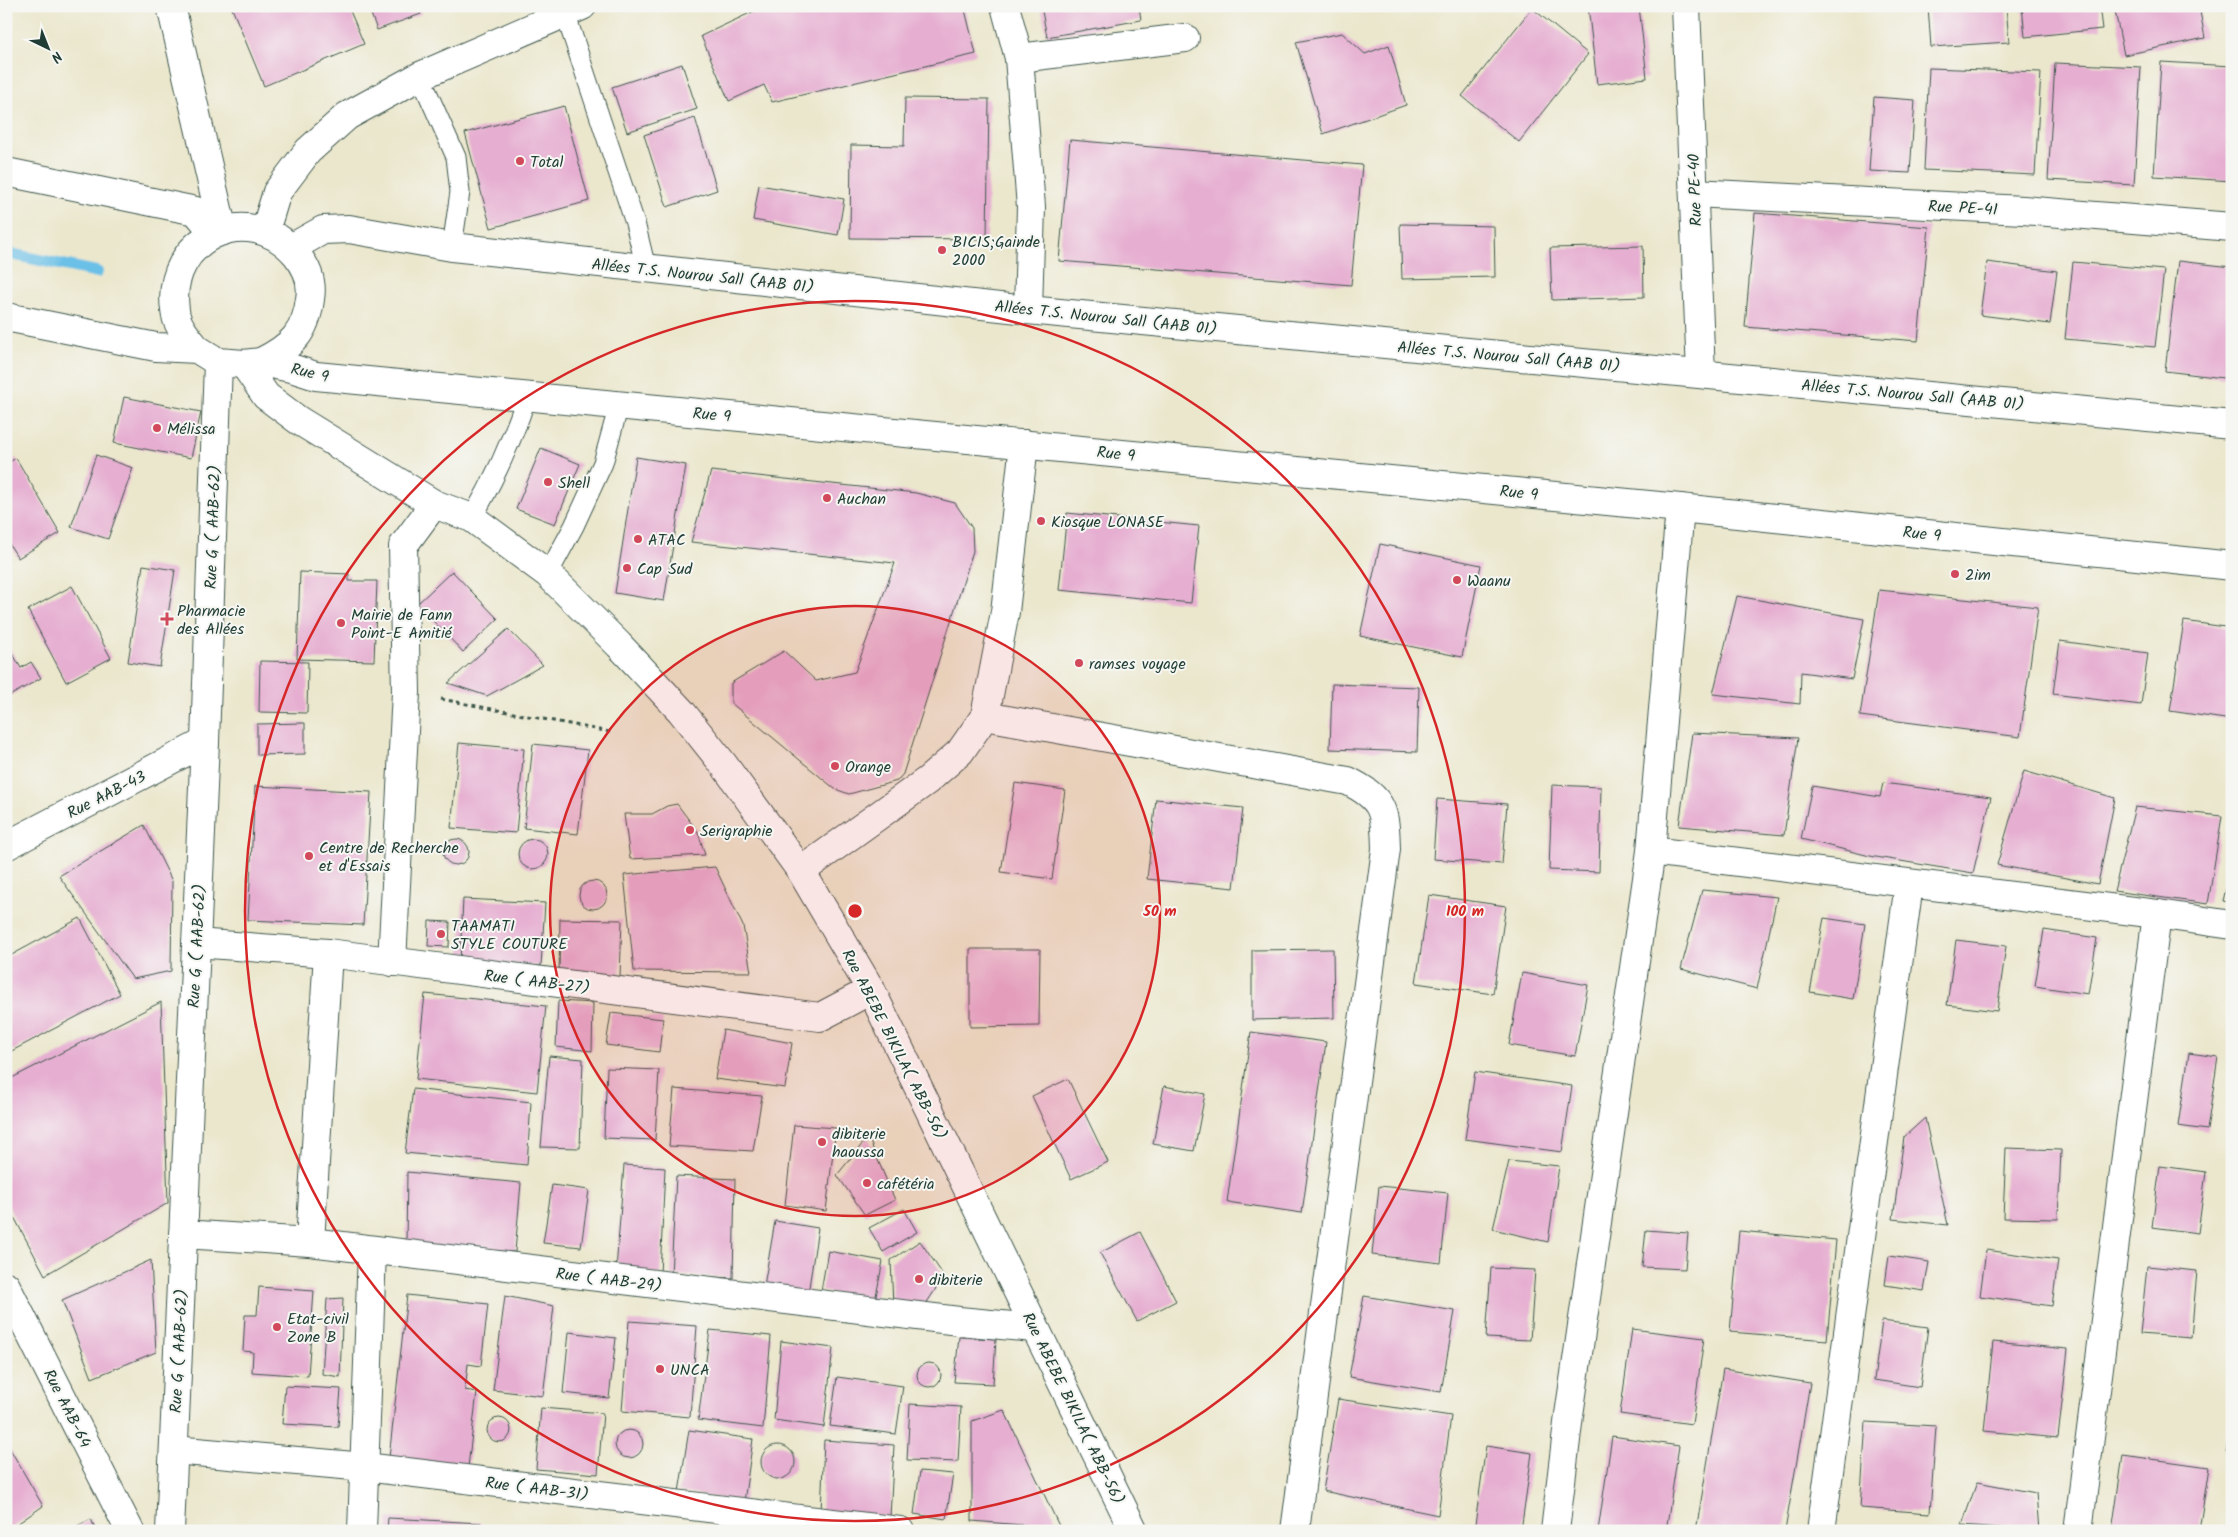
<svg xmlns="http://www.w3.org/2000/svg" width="2238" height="1537" viewBox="0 0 2238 1537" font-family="Kalam,sans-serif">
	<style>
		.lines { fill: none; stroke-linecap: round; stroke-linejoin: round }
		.stream { stroke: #6ac0e7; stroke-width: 12 }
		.building { fill: #e6afd1 }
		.lane-casing { stroke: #3e564b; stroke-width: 21 }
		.street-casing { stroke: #3e564b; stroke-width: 30 }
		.secondary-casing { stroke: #3e564b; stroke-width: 30 }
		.path { stroke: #3e564b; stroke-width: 3; stroke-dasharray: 4 4; stroke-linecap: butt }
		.lane { stroke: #fff; stroke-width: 19 }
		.street { stroke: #fff; stroke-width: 28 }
		.secondary { stroke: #fff; stroke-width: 28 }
		.ring { fill: none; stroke: #d62828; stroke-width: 2.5 }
		.poi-dot { fill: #d1495b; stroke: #f6f6f2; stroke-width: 2 }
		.labels { text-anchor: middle; stroke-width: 4; stroke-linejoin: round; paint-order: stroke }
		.poi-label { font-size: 16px; fill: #1f3d34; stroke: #f6f6f2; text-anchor: start }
		.street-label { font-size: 16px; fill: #1f3d34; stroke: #f6f6f2 }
		.centre { fill: #d62828; stroke: #f6f6f2; stroke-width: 2.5 }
		.ring-label { font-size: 15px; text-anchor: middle; font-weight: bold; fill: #d62828; stroke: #f6f6f2; stroke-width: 4; stroke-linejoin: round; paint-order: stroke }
	</style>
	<rect width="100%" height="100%" fill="#f6f6f2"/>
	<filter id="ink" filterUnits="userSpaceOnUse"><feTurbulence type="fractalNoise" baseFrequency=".02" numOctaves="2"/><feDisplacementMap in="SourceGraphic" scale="10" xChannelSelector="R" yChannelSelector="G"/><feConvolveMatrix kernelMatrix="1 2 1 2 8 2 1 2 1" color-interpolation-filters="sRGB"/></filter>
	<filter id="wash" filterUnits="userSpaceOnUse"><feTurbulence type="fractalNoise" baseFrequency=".0096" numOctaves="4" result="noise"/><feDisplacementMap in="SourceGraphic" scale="20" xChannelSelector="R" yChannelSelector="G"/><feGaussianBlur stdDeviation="1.12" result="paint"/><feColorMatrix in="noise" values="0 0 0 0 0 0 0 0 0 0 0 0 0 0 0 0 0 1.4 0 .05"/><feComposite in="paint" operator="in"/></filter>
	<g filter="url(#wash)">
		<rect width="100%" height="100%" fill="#ebe7cd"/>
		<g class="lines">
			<!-- stream -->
			<path class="stream" d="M6 253 97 272"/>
		</g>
		<g id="blocks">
			<!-- building -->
			<g class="building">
				<path d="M231 6H348L364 44 264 86Z"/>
				<path d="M368 6H418L421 14 377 30Z"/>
				<path d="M765 6H964L976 54 772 102 764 85 729 101 701 36Z"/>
				<path d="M1041 6H1139L1141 20 1047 37Z"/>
				<path d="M1588 6H1639L1647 78 1597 84Z"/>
				<path d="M1928 6H2006L2009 42 1931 47Z"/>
				<path d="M2022 6H2099L2102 29 2025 37Z"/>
				<path d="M2114 6H2199L2205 38 2124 55Z"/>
				<path d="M1532 8 1588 54 1519 142 1462 96Z"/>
				<path d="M1342 33 1365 54 1389 45 1406 105 1323 134 1296 42Z"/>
				<path d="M2161 62 2232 66V181L2154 176Z"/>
				<path d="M2055 63 2141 67 2134 185 2048 180Z"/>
				<path d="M682 64 697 109 627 132 612 87Z"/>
				<path d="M1929 68 2041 72 2035 175 1924 170Z"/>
				<path d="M1874 97 1915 100 1910 173 1869 171Z"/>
				<path d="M905 98 989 99 987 239 850 238 851 145 904 146Z"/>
				<path d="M564 106 589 201 491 228 465 133Z"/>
				<path d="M695 118 717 190 667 207 644 135Z"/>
				<path d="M1070 140 1362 165 1351 285 1059 261Z"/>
				<path d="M759 185 844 199 838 235 753 220Z"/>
				<path d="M1755 213 1929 227 1918 341 1745 327Z"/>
				<path d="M1400 224 1494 226 1495 277 1402 279Z"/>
				<path d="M1643 246 1644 297 1552 300 1550 248Z"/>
				<path d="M2178 261 2232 267V379L2165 371Z"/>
				<path d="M1987 262 2057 271 2050 324 1980 315Z"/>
				<path d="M2073 262 2164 270 2155 347 2065 339Z"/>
				<path d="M124 397 201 412 191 458 114 443Z"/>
				<path d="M541 448 580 464 555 524 516 509Z"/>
				<path d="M96 455 133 468 108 539 71 527Z"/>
				<path d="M636 457 686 465 664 601 615 593Z"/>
				<path d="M16 458 60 533 18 558 6 539V464Z"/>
				<path d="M711 471 916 493 955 503 972 528 973 551 903 774 897 781 849 794 835 789 731 703V683L784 651 816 681 855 672 895 563 691 542Z"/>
				<path d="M1067 513 1199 526 1191 603 1059 590Z"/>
				<path d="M1380 544 1481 565 1462 657 1360 636Z"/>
				<path d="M143 565 175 570 160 667 128 662Z"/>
				<path d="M452 571 498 619 463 652 417 604Z"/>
				<path d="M300 572 349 574V581H377L374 661 297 659Z"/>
				<path d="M72 586 111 658 66 682 28 610Z"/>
				<path d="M1879 590 2038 607 2020 737 1860 716Z"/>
				<path d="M1737 596 1864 619 1852 679 1801 672 1800 704 1713 694Z"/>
				<path d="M2184 621 2232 628V720L2170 711Z"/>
				<path d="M508 629 543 665 487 696 448 683Z"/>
				<path d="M2060 641 2148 653 2141 705 2053 694Z"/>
				<path d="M6 642 21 668 31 662 41 678 6 698Z"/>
				<path d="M260 661 308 662 307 713 259 712Z"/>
				<path d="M1332 684 1419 687 1417 752 1330 749Z"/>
				<path d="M305 723V754L257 755V724Z"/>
				<path d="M1692 733 1798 738 1784 835 1679 826Z"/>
				<path d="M459 743 524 749 516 833 451 828Z"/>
				<path d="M533 744 588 750 578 834 524 828Z"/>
				<path d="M2024 771 2115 798 2098 884 1997 865Z"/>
				<path d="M1015 783 1065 790 1052 879 1001 872Z"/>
				<path d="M1883 783 1991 797 1973 873 1870 856 1801 839 1812 786 1880 797Z"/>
				<path d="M1552 785 1601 787 1599 872 1549 870Z"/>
				<path d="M255 786 371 792 363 925 248 920Z"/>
				<path d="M1156 799 1243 808 1234 888 1147 879Z"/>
				<path d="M1437 799 1507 804 1502 864 1433 859Z"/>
				<path d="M677 804 698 832 705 855 630 859 624 814H652L667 806Z"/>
				<path d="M2135 807 2222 816 2208 904 2114 891Z"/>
				<path d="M144 825 172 881 171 971 133 979 59 876Z"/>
				<circle cx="456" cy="852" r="13"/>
				<circle cx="533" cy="854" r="15"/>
				<path d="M715 867 743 926 751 972 634 971 624 875Z"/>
				<path d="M2231 867 2232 868V903L2223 901Z"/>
				<circle cx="593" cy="895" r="14"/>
				<path d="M1702 890 1777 897 1757 989 1681 969Z"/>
				<path d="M1429 895 1506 906 1493 994 1416 983Z"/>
				<path d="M463 899 545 903 541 966 460 962Z"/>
				<path d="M80 918 120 994 6 1054V958Z"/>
				<path d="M1824 918 1865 924 1853 999 1810 992Z"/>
				<path d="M560 919 622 920 620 977 559 975Z"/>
				<path d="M429 921 450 922 449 947 428 946Z"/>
				<path d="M2044 930 2097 938 2088 994 2035 986Z"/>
				<path d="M1956 940 2006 946 1997 1011 1947 1005Z"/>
				<path d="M970 949H1040L1039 1026 970 1027Z"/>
				<path d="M1333 949 1334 1018 1252 1020V950Z"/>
				<path d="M1522 973 1588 985 1575 1056 1509 1045Z"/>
				<path d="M425 994 546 1006 537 1092 416 1079Z"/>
				<path d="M558 1001 593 1003 592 1051 556 1047Z"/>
				<path d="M161 1002 168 1203 45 1275 6 1202V1081Z"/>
				<path d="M611 1013 663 1019 659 1052 606 1045Z"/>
				<path d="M723 1030 792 1043 785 1088 715 1079Z"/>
				<path d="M1251 1032 1326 1042 1302 1213 1227 1202Z"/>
				<path d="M2189 1053 2218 1057 2207 1130 2178 1126Z"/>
				<path d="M549 1056 583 1059 580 1148 541 1147Z"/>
				<path d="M607 1068 659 1070 655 1140 604 1138Z"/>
				<path d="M1475 1072 1572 1086 1562 1152 1465 1139Z"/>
				<path d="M1068 1079 1108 1162 1071 1179 1032 1096Z"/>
				<path d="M1164 1086 1205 1094 1194 1151 1153 1144Z"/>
				<path d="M413 1089 531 1102 527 1165 405 1153Z"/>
				<path d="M674 1089 762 1096 753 1151 669 1146Z"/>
				<path d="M1925 1118 1948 1225 1893 1219 1904 1137Z"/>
				<path d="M794 1125 836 1128 826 1211 785 1205Z"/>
				<path d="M868 1137 895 1200 865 1215 837 1175Z"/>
				<path d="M2006 1148 2061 1150 2058 1219 2003 1218Z"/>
				<path d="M1509 1161 1559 1166 1548 1242 1493 1229Z"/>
				<path d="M624 1165 665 1168 660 1274 616 1270Z"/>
				<path d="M2160 1166 2206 1172 2198 1233 2152 1227Z"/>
				<path d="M407 1172 521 1183 515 1252 406 1245Z"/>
				<path d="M676 1176 735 1179 733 1278 671 1275Z"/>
				<path d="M552 1185 589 1190 581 1247 543 1243Z"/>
				<path d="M1379 1186 1448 1193 1441 1263 1372 1255Z"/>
				<path d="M904 1209 917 1232 883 1252 869 1228Z"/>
				<path d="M775 1221 818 1228 808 1294 764 1286Z"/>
				<path d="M1646 1230 1688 1233 1685 1269 1642 1267Z"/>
				<path d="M1739 1231 1836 1240 1827 1340 1730 1332Z"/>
				<path d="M1140 1232 1176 1301 1137 1321 1100 1253Z"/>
				<path d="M920 1241 944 1276 924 1307 893 1306 891 1260Z"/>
				<path d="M1986 1250 2058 1260 2052 1306 1980 1296Z"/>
				<path d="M828 1251 883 1261 875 1301 821 1291Z"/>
				<path d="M1889 1256 1929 1262 1924 1291 1885 1285Z"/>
				<path d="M151 1260 156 1352 92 1378 62 1300Z"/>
				<path d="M2147 1266 2197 1271 2191 1338 2140 1334Z"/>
				<path d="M1491 1268 1535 1270 1530 1340 1486 1338Z"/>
				<path d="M259 1287 314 1291 308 1376 252 1372 253 1352 243 1351 245 1315H257Z"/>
				<path d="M407 1295 488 1304 481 1366 468 1364 465 1390 477 1392 468 1467 389 1458Z"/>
				<path d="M505 1296 554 1306 543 1396 493 1390Z"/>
				<path d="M1364 1296 1455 1311 1441 1392 1349 1377Z"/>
				<path d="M343 1298 340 1377 322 1374 327 1299Z"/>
				<path d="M629 1321 697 1326 690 1417 622 1411Z"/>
				<path d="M1882 1321 1928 1327 1920 1387 1874 1380Z"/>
				<path d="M1632 1329 1704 1338 1692 1424 1620 1414Z"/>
				<path d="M710 1330 771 1336 763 1428 698 1420Z"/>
				<path d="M569 1332 616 1338 609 1398 563 1393Z"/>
				<path d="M959 1337 996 1339 993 1384 954 1382Z"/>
				<path d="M781 1341 833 1348 824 1427 774 1420Z"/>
				<path d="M1993 1342 2068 1349 2058 1438 1984 1431Z"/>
				<circle cx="929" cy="1375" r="12"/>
				<path d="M1723 1369 1810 1383 1785 1531H1696Z"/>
				<path d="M837 1377 903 1386 896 1434 830 1426Z"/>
				<path d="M285 1386 341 1389 338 1427 282 1424Z"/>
				<path d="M1338 1399 1451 1416 1438 1515 1323 1491Z"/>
				<path d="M910 1404 961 1407 958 1462 907 1460Z"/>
				<path d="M541 1408 603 1413 598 1474 536 1469Z"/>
				<path d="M1004 1410 1060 1528 972 1521V1421Z"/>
				<path d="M2231 1417H2232V1453L2226 1452Z"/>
				<circle cx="499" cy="1430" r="12"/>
				<path d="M1866 1422 1936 1426 1930 1513 1860 1508Z"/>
				<circle cx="629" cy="1444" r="14"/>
				<path d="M689 1430 753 1439 744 1502 679 1492Z"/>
				<path d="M1612 1436 1679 1446 1666 1531H1598Z"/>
				<path d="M824 1440 894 1445 890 1517 821 1513Z"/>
				<path d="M6 1442 43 1506 7 1531H6Z"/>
				<circle cx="778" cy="1462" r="17"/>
				<path d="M1486 1446 1532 1453 1521 1531H1474Z"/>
				<path d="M2123 1455 2209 1467 2199 1531H2112Z"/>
				<path d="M920 1471 953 1474 946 1519 914 1514Z"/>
				<path d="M1977 1482 2036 1493 2039 1531 1962 1525Z"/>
				<path d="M388 1518 481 1523 480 1531H387Z"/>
				<path d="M91 1519 96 1531H67Z"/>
			</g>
		</g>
	</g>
	<g filter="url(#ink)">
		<use href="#blocks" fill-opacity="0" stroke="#3e564b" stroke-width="1"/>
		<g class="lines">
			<defs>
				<g id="lane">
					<path d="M565 13 635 223 646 268"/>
					<path d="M420 76 456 157 460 192 452 247"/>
					<path d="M472 518C496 477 512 441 527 396"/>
					<path d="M548 574 574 526 603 463 619 405"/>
				</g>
				<g id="street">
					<path d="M171 6 223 231"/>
					<path d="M1005 6 1019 58 1031 207 1028 310"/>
					<path d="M1686 6 1701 374"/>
					<path d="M1019 58 1185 38"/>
					<path d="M1694 193 2023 210 2232 227"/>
					<path d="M265 231 277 192 308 151 347 116 420 76 582 6"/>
					<path d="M244 364 266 396 298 420 434 504 472 518 548 574 619 645 681 711 724 765 801 871 871 990 1134 1531"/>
					<path d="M985 716 1348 781C1384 799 1385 811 1386 849L1295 1531"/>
					<path d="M6 846 205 742"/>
					<path d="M1651 851 2157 914 2232 925"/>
					<path d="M801 871 928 780 960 752 985 716 1005 612 1024 444"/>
					<path d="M196 943 328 953 820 1017 871 990"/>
					<path d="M392 962 406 692 403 546 434 504"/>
					<path d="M183 1234 310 1242 959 1321 1034 1328"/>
					<path d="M310 1242 328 953"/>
					<path d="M6 1286 130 1531"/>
					<path d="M174 1450 365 1467 900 1531"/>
					<path d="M170 1531 205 742 218 362"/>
					<path d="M362 1531 372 1251"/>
					<path d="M1555 1531 1569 1415 1651 851 1680 508"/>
					<path d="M1821 1531 1909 884"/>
					<path d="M2078 1531 2157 914"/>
				</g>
				<g id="secondary">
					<path d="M6 172 196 211 214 233"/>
					<path d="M291 248 323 230 349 229 452 247 1028 310 2232 425"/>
					<path d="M6 317 156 347 197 349 218 362 244 364 261 362 291 368 316 376 1680 508 2232 566"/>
					<path d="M197 349C188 338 176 325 175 310 165 239 248 198 296 254 307 267 313 282 310 299 306 333 291 347 261 362"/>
				</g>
			</defs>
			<!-- lane casing -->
			<use href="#lane" class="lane-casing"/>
			<!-- street casing -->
			<use href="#street" class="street-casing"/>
			<!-- secondary casing -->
			<use href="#secondary" class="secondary-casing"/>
			<!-- path -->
			<path class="path" d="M441 699 610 732"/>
			<!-- lane -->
			<use href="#lane" class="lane"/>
			<!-- street -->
			<use href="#street" class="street"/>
			<!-- secondary -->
			<use href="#secondary" class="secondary"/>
		</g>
	</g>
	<!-- distance rings -->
	<circle cx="855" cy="911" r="305" fill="#d62828" fill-opacity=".12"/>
	<g class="ring">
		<circle cx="855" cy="911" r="305"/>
		<circle cx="855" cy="911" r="610"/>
	</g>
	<!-- markers -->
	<g class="poi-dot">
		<circle cx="520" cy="161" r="5"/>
		<circle cx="942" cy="250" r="5"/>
		<circle cx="157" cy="428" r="5"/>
		<circle cx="548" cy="482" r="5"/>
		<circle cx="827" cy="498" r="5"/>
		<circle cx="1041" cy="521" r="5"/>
		<circle cx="638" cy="539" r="5"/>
		<circle cx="627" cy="568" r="5"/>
		<circle cx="1955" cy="574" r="5"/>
		<circle cx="1457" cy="580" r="5"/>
		<path d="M164.5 611.5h5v5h5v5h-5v5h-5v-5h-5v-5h5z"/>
		<circle cx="341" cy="623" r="5"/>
		<circle cx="1079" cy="663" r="5"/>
		<circle cx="835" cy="766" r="5"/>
		<circle cx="690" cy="830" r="5"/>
		<circle cx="309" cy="856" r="5"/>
		<circle cx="441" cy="934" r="5"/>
		<circle cx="822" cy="1142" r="5"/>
		<circle cx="867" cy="1183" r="5"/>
		<circle cx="919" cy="1279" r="5"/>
		<circle cx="277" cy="1327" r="5"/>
		<circle cx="660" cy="1369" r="5"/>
	</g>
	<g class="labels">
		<!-- poi labels -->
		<g class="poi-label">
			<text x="530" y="167">Total</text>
			<text x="952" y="247">BICIS;Gainde<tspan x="952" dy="18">2000</tspan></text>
			<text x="167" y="434">Mélissa</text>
			<text x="558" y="488">Shell</text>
			<text x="837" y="504">Auchan</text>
			<text x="1051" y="527">Kiosque LONASE</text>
			<text x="648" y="545">ATAC</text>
			<text x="637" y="574">Cap Sud</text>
			<text x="1965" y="580">2im</text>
			<text x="1467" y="586">Waanu</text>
			<text x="177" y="616">Pharmacie<tspan x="177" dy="18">des Allées</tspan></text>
			<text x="351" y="620">Mairie de Fann<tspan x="351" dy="18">Point-E Amitié</tspan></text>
			<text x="1089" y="669">ramses voyage</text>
			<text x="845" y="772">Orange</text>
			<text x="700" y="836">Serigraphie</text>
			<text x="319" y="853">Centre de Recherche<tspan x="319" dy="18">et d'Essais</tspan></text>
			<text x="451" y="931">TAAMATI<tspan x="451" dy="18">STYLE COUTURE</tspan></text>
			<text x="832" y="1139">dibiterie<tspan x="832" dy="18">haoussa</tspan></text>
			<text x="877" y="1189">cafétéria</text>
			<text x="929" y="1285">dibiterie</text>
			<text x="287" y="1324">Etat-civil<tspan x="287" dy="18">Zone B</tspan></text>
			<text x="670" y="1375">UNCA</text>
		</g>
		<!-- street labels -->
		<g class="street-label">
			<text transform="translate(1694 190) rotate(-92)" y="6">Rue PE-40</text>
			<text transform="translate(1963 207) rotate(3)" y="6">Rue PE-41</text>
			<text transform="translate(703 275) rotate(6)" y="6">Allées T.S. Nourou Sall (AAB 01)</text>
			<text transform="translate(1106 317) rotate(6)" y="6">Allées T.S. Nourou Sall (AAB 01)</text>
			<text transform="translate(1509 356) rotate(5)" y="6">Allées T.S. Nourou Sall (AAB 01)</text>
			<text transform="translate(310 372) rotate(13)" y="6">Rue 9</text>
			<text transform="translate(1913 394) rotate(5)" y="6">Allées T.S. Nourou Sall (AAB 01)</text>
			<text transform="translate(712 414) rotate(5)" y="6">Rue 9</text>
			<text transform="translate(1116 453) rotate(6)" y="6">Rue 9</text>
			<text transform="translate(1519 492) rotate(6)" y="6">Rue 9</text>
			<text transform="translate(212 527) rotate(-88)" y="6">Rue G ( AAB-62)</text>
			<text transform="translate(1922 533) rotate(6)" y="6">Rue 9</text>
			<text transform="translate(106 794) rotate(-27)" y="6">Rue AAB-43</text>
			<text transform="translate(196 946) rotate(-87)" y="6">Rue G ( AAB-62)</text>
			<text transform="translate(537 981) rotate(7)" y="6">Rue ( AAB-27)</text>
			<text transform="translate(895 1044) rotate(63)" y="6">Rue ABEBE BIKILA( ABB-56)</text>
			<text transform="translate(609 1279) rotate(7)" y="6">Rue ( AAB-29)</text>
			<text transform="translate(178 1351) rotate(-87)" y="6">Rue G ( AAB-62)</text>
			<text transform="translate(68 1408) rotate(63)" y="6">Rue AAB-64</text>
			<text transform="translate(1074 1408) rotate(64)" y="6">Rue ABEBE BIKILA( ABB-56)</text>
			<text transform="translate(537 1488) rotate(7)" y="6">Rue ( AAB-31)</text>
		</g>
	</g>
	<circle cx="855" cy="911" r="8" class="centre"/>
	<g class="ring-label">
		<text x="1160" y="916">50 m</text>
		<text x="1465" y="916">100 m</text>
	</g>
	<!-- margin -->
	<rect width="2238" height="1537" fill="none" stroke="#f6f6f2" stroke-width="25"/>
	<!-- north arrow -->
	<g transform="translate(48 48) rotate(137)" stroke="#f6f6f2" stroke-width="4" paint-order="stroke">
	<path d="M0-4L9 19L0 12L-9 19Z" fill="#1f3d34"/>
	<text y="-8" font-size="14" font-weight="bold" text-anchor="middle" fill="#1f3d34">N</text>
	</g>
</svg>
